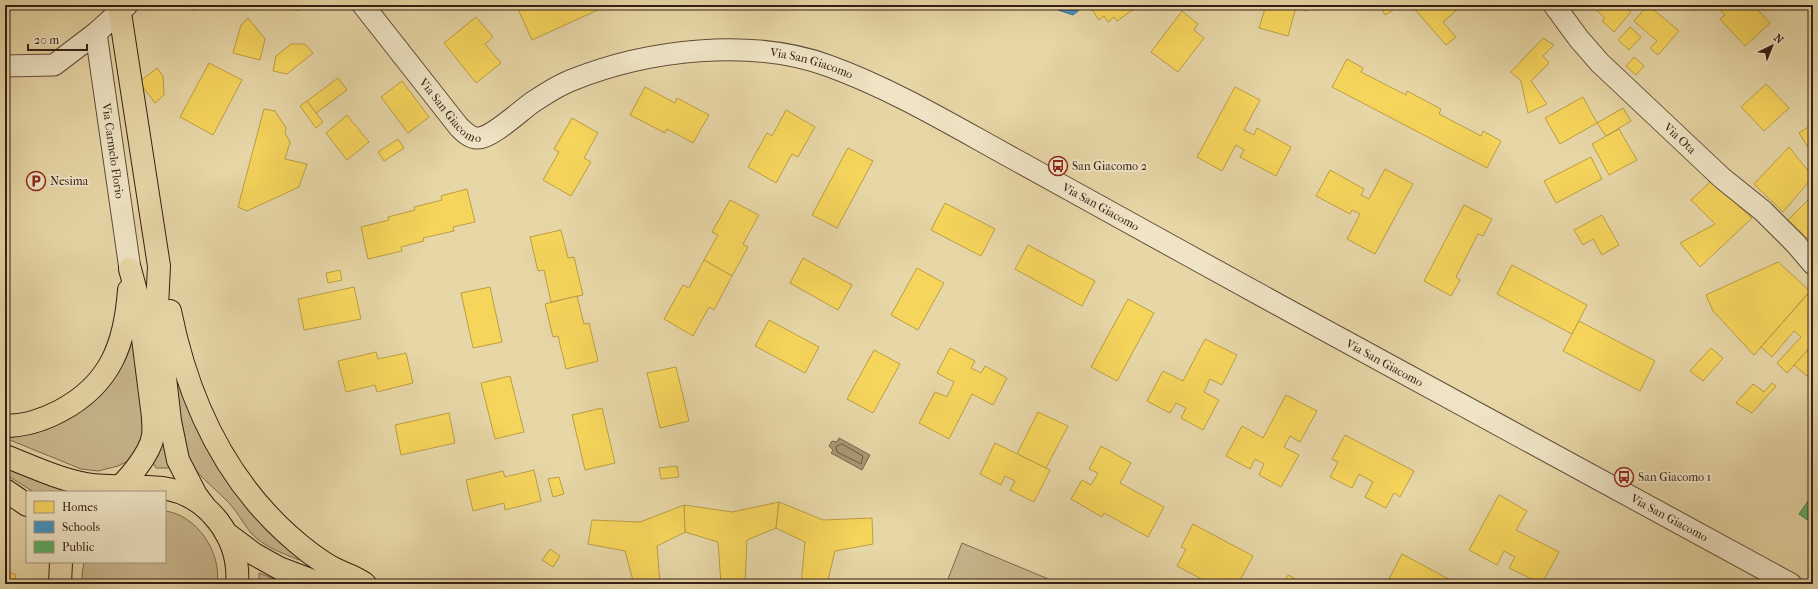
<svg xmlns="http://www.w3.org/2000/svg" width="1818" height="589" viewBox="0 0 1818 589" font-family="'IM FELL French Canon',serif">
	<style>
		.green { fill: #c9b78d; stroke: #7e6a50 }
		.water { fill: #aa9774; stroke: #7b674d }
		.homes { fill: #f6d55c; stroke: #bc9e46 }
		.schools { fill: #4393c3; stroke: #3e708e }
		.public { fill: #5aae61; stroke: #4f834a }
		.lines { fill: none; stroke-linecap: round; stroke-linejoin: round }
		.shore { stroke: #6f5a44; stroke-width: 1 }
		.minor-casing { stroke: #614c38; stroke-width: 23 }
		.major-casing { stroke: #341e13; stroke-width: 24 }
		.minor { stroke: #efe4c5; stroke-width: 21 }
		.major { stroke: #e7d6a6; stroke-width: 22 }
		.labels { text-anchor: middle; stroke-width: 4; stroke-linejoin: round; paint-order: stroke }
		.street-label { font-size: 12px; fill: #341e13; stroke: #efe4c5 }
		.poi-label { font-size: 12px; fill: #341e13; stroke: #efe4c5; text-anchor: start }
	</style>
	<rect width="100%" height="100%" fill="#e7d6a6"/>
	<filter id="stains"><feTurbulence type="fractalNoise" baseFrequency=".005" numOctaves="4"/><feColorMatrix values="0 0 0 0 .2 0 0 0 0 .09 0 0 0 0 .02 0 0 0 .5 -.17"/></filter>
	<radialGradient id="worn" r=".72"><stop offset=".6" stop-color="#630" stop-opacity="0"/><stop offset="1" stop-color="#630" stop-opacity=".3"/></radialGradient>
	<!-- green -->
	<g class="green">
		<path d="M134 321 145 434 131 457 126 462 118 466 98 471 81 469 5 438V436L45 428Z"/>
		<path d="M172 375H178L301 559 299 560C282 553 264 547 251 533 242 522 236 509 225 499 211 485 197 475 188 458Z"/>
		<path d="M163 437 171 466 170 468H156L153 463Z"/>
		<path d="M5 467 68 492H34L5 474Z"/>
		<path d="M165 511C197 515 222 553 217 584H83L82 575 84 562H165Z"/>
		<path d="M962 543 1058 583 1057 584H946Z"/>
		<path d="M259 573 287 584H259Z"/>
	</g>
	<!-- water -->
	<path class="water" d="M839 438 870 455 862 470 831 453 833 450 829 446 832 441 837 442Z"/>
	<!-- homes -->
	<g class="homes">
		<path d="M190 5H202L194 11Z"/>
		<path d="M292 5H304L297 11Z"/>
		<path d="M516 5H598L600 9 532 40Z"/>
		<path d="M1089 5H1140L1117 21 1114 17 1108 22 1104 16 1099 20Z"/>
		<path d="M1183 5H1194L1187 10Z"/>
		<path d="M1266 5H1309L1307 11 1296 7 1288 36 1259 28Z"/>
		<path d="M1380 5H1395L1397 8 1385 15Z"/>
		<path d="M1411 5H1463L1443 22 1456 37 1446 45Z"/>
		<path d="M1596 5H1622L1631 12 1614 32 1602 21 1605 18 1594 8Z"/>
		<path d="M1648 5 1679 31 1658 55 1650 48 1657 41 1634 21Z"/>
		<path d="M1706 5H1753L1770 23 1745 46 1720 19 1725 15 1716 6 1710 10Z"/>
		<path d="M1182 11 1198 24 1194 30 1204 38 1178 72 1151 52Z"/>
		<path d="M476 17 493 37 485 44 501 63 476 83 444 43Z"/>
		<path d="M248 18 265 39 260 60 233 53 241 25Z"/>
		<path d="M1630 27 1641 37 1629 50 1618 40Z"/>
		<path d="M1543 38 1554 45 1543 56 1549 63 1531 81 1547 104 1528 113 1521 81 1511 72Z"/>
		<path d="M291 44H305L313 53 287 74 273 71 276 56Z"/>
		<path d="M1634 57 1644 66 1636 75 1626 66Z"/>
		<path d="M1347 59 1363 68 1361 72 1406 95 1407 91 1441 109 1439 114 1481 136 1483 131 1501 141 1487 168 1332 87Z"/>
		<path d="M209 63 242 80 213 135 180 117Z"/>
		<path d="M157 68 163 76 164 95 155 103 139 82Z"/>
		<path d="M338 78 347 90 316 113 307 101Z"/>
		<path d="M402 81 429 117 408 133 381 97Z"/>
		<path d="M1766 84 1789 108 1764 131 1741 107Z"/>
		<path d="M645 87 675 103 677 98 709 115 693 143 667 129 665 133 630 115Z"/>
		<path d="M1235 87 1260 100 1244 130 1254 135 1257 128 1291 147 1276 176 1240 157 1244 150 1236 145 1222 171 1197 157Z"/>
		<path d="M1583 97 1597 123 1560 144 1545 118Z"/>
		<path d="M307 101 323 122 316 128 300 106Z"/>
		<path d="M1623 108 1631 121 1606 136 1597 123Z"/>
		<path d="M264 109 275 111 286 128 285 133 290 142 285 159 307 164 299 187 247 211 238 207Z"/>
		<path d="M786 110 815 127 798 157 792 154 776 183 748 167 767 133 772 136Z"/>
		<path d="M347 115 369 142 347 160 326 133Z"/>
		<path d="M572 118 598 133 584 158 591 162 571 196 543 180 559 152 554 149Z"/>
		<path d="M1813 124V150L1811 152 1799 133Z"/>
		<path d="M1619 129 1637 160 1609 175 1592 144Z"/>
		<path d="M398 139 404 148 384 161 378 152Z"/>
		<path d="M1789 147 1813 177 1783 212 1754 184Z"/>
		<path d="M848 148 873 161 837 228 812 215Z"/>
		<path d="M1591 157 1602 179 1556 203 1544 181Z"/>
		<path d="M1385 169 1413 184 1375 254 1347 239 1360 214 1352 210 1350 214 1316 196 1330 170 1364 189 1361 195 1369 199Z"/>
		<path d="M1711 181 1752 218 1700 267 1680 243 1715 224 1691 200Z"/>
		<path d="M467 189 475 222 453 227 454 231 423 238 424 241 401 247 402 251 368 259 361 227 389 220 388 217 415 210 414 207 442 200 441 196Z"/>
		<path d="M730 200 759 215 743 244 748 247 732 276 704 260 718 235 712 232Z"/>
		<path d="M1808 200 1813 204V236L1809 240 1788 220Z"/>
		<path d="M945 203 995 229 981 256 931 230Z"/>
		<path d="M1464 205 1492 219 1483 236 1478 234 1456 277 1460 280 1451 296 1424 281Z"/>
		<path d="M1602 215 1619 245 1602 255 1593 239 1583 245 1574 230Z"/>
		<path d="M561 230 568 258 574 257 583 295 551 302 544 270 538 271 530 237Z"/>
		<path d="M1028 245 1095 281 1082 306 1015 269Z"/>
		<path d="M803 258 852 285 838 310 790 283Z"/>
		<path d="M704 260 732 276 714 310 709 307 693 336 664 319 683 285 689 288Z"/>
		<path d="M1778 262 1810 291 1754 355 1713 311 1706 295Z"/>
		<path d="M1512 265 1587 305 1572 334 1497 294Z"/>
		<path d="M917 268 944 283 918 330 891 315Z"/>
		<path d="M340 270 342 280 328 283 326 273Z"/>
		<path d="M354 287 361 319 304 330 298 299Z"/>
		<path d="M490 287 502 342 473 348 461 293Z"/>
		<path d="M1807 295 1813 301V344L1787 373 1777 363 1801 337 1794 331 1772 357 1761 347Z"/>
		<path d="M577 296 584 324 589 323 598 361 566 369 558 336 553 337 545 304Z"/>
		<path d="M1128 299 1154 313 1117 381 1091 367Z"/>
		<path d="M769 320 819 347 805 373 755 346Z"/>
		<path d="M1579 321 1655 361 1640 391 1563 351Z"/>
		<path d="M1205 339 1237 355 1222 385 1210 379 1204 392 1219 400 1203 430 1181 418 1186 408 1176 403 1170 413 1147 401 1163 371 1183 381Z"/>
		<path d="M1813 344V369L1807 376 1794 365Z"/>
		<path d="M950 348 975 361 971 368 981 373 985 366 1007 378 993 405 972 394 949 439 919 423 935 392 947 397 954 382 937 373Z"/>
		<path d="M1711 348 1723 358 1703 381 1690 371Z"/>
		<path d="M874 350 900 364 873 413 847 399Z"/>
		<path d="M376 352 378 359 406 353 413 383 377 392 375 385 346 392 338 361Z"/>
		<path d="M676 367 689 421 660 428 647 373Z"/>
		<path d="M510 376 524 432 495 439 481 383Z"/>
		<path d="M1772 383 1776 386 1752 413 1736 403 1753 384 1764 392Z"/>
		<path d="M1286 395 1317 411 1300 442 1290 436 1284 447 1299 455 1281 487 1259 475 1264 464 1255 459 1250 469 1226 456 1242 426 1263 438Z"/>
		<path d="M602 408 615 463 585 470 572 415Z"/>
		<path d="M1038 412 1068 426 1046 468 1017 454Z"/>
		<path d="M449 413 455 443 401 455 395 425Z"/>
		<path d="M1345 435 1414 471 1400 497 1394 493 1386 508 1365 497 1373 482 1359 474 1352 488 1330 477 1338 462 1332 459Z"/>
		<path d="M995 443 1050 470 1034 502 1010 490 1015 481 1005 476 1001 485 980 474Z"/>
		<path d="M1101 446 1131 463 1120 483 1164 507 1148 537 1104 513 1102 517 1071 499 1082 480 1091 485 1098 473 1089 469Z"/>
		<path d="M677 466 679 477 661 479 659 468Z"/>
		<path d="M534 470 541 501 505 510 504 503 473 511 466 480 503 471 505 477Z"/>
		<path d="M559 477 564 494 553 497 548 479Z"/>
		<path d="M1499 495 1527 511 1516 530 1559 552 1542 584 1509 568 1515 557 1504 551 1497 565 1469 550Z"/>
		<path d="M779 502 776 528 747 540 745 583 721 584 718 542 685 532 684 505 732 512Z"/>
		<path d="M779 502 823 520 872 518 873 544 835 551 827 584H801L805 542 776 528Z"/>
		<path d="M684 505 685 532 657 546 660 584H634L625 551 588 544 592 520 640 522Z"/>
		<path d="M1193 524 1253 556 1238 584H1211L1177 566 1186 549 1181 547Z"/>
		<path d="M550 549 560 556 553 567 542 560Z"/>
		<path d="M1402 554 1458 584H1391L1392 581 1389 579Z"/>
		<path d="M5 570 16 575 13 584H5Z"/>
		<path d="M1288 575 1305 584H1283Z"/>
	</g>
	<!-- schools -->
	<path class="schools" d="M1065 5H1082L1083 7 1073 15 1058 10Z"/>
	<!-- public -->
	<path class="public" d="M1813 494V524L1799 514Z"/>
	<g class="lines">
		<!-- shore -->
		<path class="shore" d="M842 444 863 456 861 464 837 452 836 447Z"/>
		<defs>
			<g id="minor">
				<path id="s1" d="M363 5 459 127C464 132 470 138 477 138 491 139 521 110 533 102 545 94 559 85 572 80 647 50 751 37 829 66 887 87 942 119 996 149 1059 184 1123 219 1186 254 1387 365 1589 474 1791 584"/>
				<path id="s2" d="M1554 5 1579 39 1600 63 1722 178 1763 211 1796 244 1813 264"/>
				<path id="s3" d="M96 33 130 269"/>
				<path d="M5 66 54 65 96 33 127 5"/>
			</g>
			<g id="major">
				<path d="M120 13 159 266 157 307 170 421 178 460 196 495 205 507"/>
				<path d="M170 311C189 406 231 493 310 553 317 558 326 565 335 569 345 574 356 577 365 584"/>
				<path d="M5 426C25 426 43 420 60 411 111 384 125 344 129 290"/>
				<path d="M5 456C31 466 58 479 86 484 111 488 137 485 162 488 208 494 241 539 237 584"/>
				<path d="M5 490 27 505"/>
				<path d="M113 492C127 482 150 454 153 436 154 430 153 423 153 417L138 299 130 269"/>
				<path d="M226 533 254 554 279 568 321 584"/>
				<path d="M60 584 61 562"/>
			</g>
		</defs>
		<!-- minor casing -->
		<use href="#minor" class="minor-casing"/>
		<!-- major casing -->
		<use href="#major" class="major-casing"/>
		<!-- minor -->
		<use href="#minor" class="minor"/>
		<!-- major -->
		<use href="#major" class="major"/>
	</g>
	<!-- icons -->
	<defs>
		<symbol id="bus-ring" viewBox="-11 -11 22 22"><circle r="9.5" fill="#efe4c5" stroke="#8f2418" stroke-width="1.5"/><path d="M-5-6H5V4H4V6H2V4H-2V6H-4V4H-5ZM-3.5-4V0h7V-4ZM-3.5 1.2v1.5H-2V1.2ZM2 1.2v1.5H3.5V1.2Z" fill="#8f2418"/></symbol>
		<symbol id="parking-ring" viewBox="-11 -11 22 22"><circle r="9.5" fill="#efe4c5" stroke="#8f2418" stroke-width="1.5"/><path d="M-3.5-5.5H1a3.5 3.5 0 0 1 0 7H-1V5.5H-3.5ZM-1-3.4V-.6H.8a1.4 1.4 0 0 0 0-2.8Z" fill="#8f2418"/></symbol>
	</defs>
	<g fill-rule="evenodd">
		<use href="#bus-ring" x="1047" y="155" width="22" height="22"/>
		<use href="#parking-ring" x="25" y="170" width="22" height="22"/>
		<use href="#bus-ring" x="1613" y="466" width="22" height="22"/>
	</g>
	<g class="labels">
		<!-- street labels -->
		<g class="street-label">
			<text dy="4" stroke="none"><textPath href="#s1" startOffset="534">Via San Giacomo</textPath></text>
			<text dy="4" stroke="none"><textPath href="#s1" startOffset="138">Via San Giacomo</textPath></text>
			<text dy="4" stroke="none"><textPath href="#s2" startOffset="184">Via Ota</textPath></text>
			<text dy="4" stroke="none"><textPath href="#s3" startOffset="119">Via Carmelo Florio</textPath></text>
			<text dy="4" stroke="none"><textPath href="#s1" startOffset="858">Via San Giacomo</textPath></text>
			<text dy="4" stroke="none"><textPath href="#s1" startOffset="1182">Via San Giacomo</textPath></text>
			<text dy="4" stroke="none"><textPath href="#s1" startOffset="1506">Via San Giacomo</textPath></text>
		</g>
		<!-- poi labels -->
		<g class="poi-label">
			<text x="1072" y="170">San Giacomo 2</text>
			<text x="50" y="185">Nesima</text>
			<text x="1638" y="481">San Giacomo 1</text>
		</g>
	</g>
	<!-- margin -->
	<rect width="1818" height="589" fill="none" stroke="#e7d6a6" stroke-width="20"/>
	<rect x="6" y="6" width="1806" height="577" fill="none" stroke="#341e13" stroke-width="2"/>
	<rect x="10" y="10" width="1798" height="569" fill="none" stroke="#341e13"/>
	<!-- legend -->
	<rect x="26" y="491" width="140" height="72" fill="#efe4c5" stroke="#a4957e"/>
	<rect x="34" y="501" width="20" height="12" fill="#f6d55c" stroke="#a4957e"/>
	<text x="62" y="511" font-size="12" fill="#341e13">Homes</text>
	<rect x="34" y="521" width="20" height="12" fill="#4393c3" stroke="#a4957e"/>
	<text x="62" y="531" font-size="12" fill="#341e13">Schools</text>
	<rect x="34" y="541" width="20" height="12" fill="#5aae61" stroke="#a4957e"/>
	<text x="62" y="551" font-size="12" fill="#341e13">Public</text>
	<!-- north arrow -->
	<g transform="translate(1772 46) rotate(43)" stroke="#efe4c5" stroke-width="3" paint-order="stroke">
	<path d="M0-3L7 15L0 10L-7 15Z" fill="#341e13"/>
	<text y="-6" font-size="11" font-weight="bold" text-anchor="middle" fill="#341e13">N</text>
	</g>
	<!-- scale -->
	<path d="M28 44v6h59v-6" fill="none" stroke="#341e13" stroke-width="2"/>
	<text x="34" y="44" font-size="12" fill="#341e13" stroke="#efe4c5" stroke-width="3" paint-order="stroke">20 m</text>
	<rect width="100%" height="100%" filter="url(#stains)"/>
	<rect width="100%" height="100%" fill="url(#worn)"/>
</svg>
